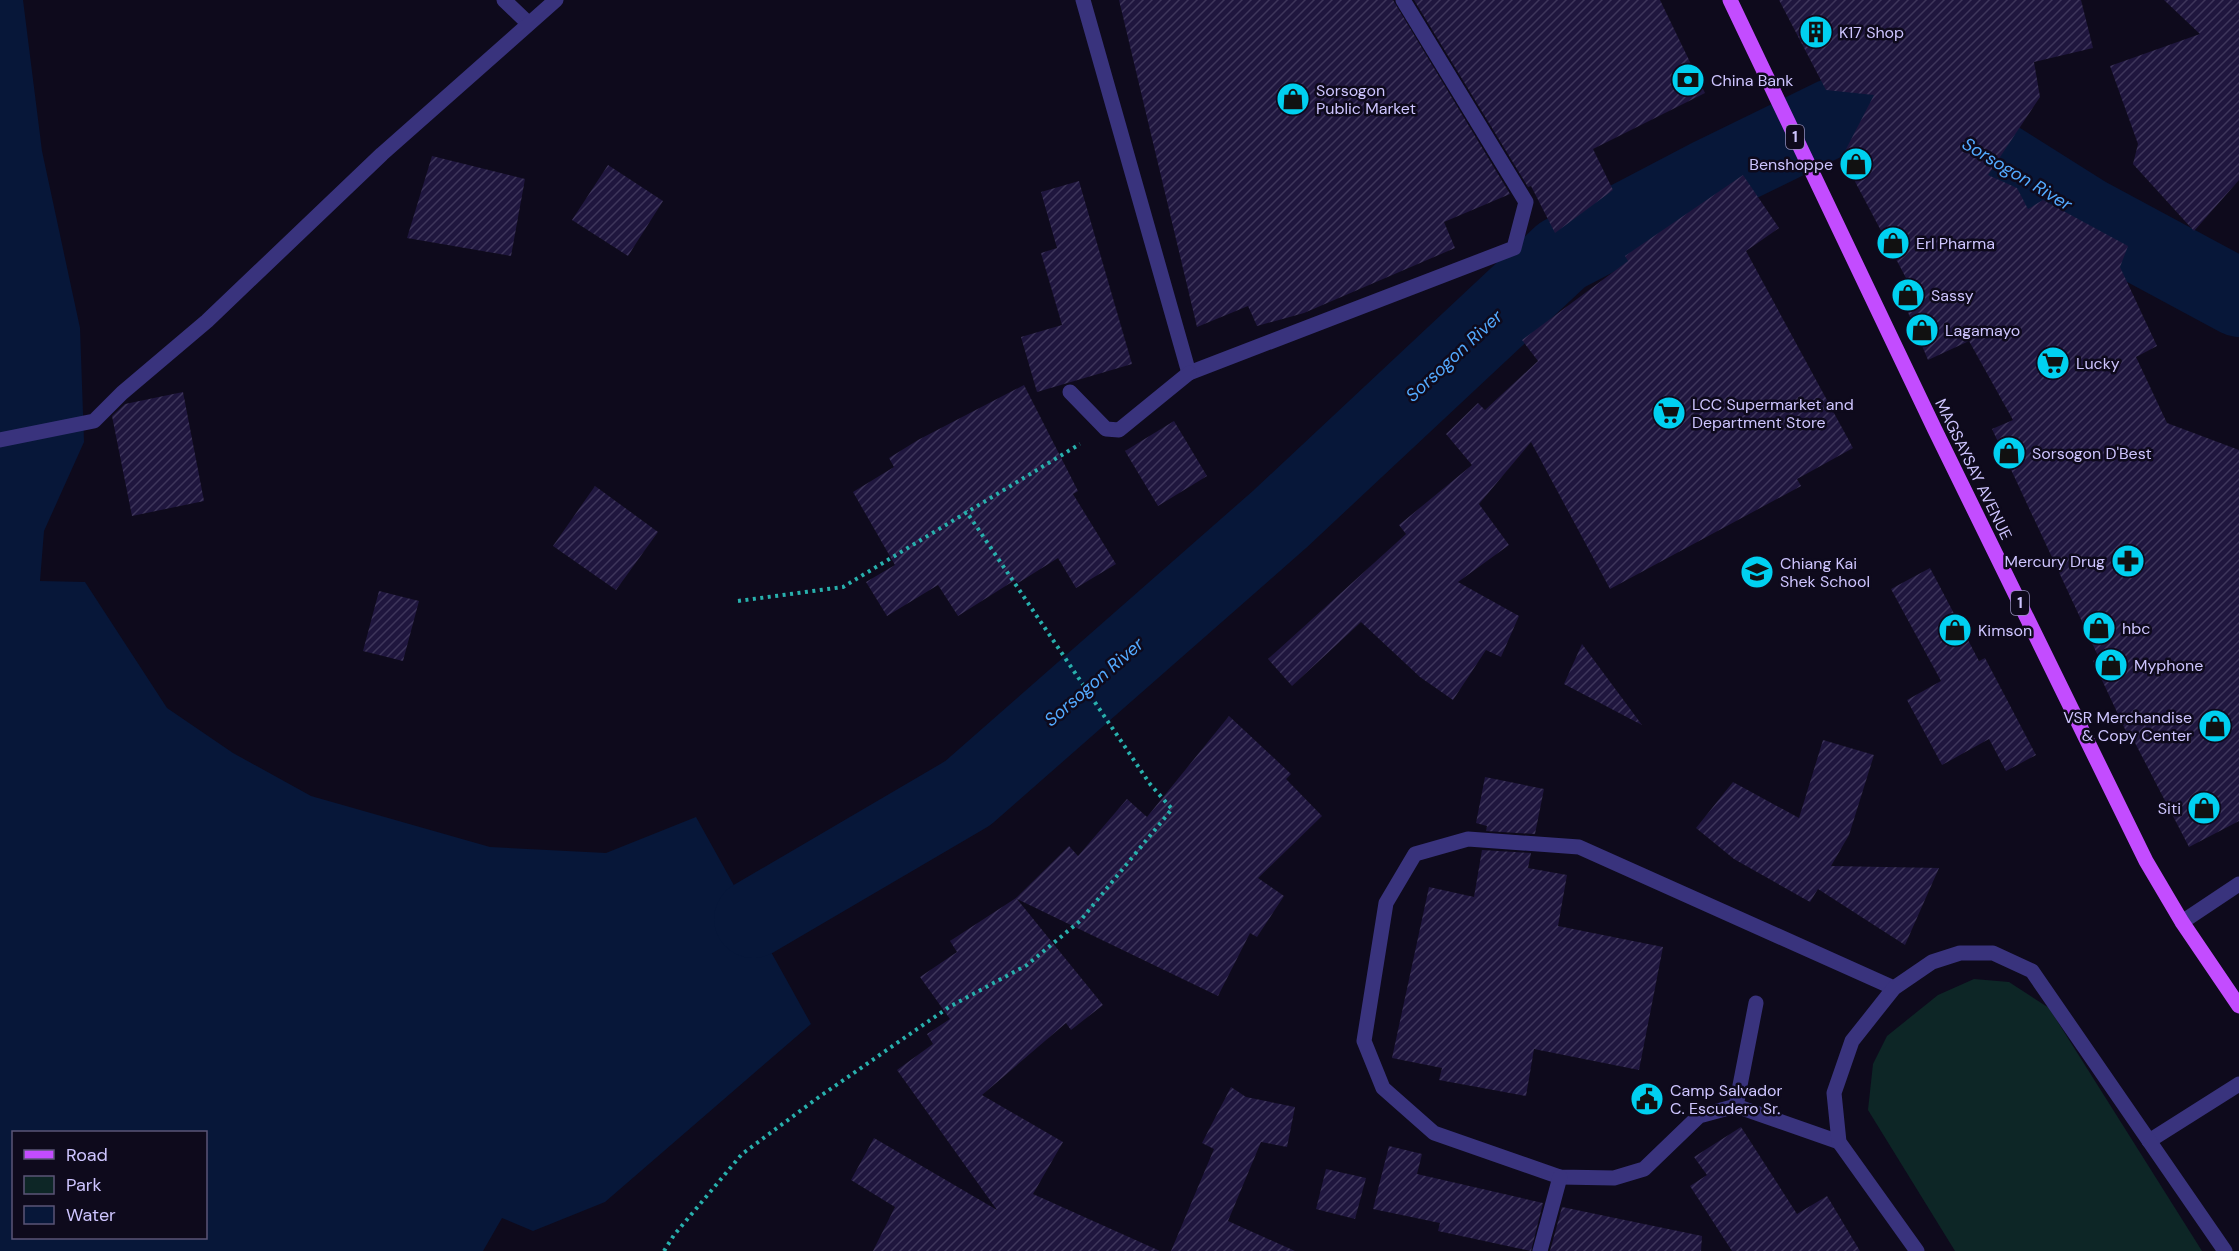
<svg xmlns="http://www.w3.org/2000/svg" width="2239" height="1251" viewBox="0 0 2239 1251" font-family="'DM Sans',sans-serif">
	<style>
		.green { fill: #0d2626 }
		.water { fill: #071739; fill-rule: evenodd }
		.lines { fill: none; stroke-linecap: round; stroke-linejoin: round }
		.river { stroke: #071739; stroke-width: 78 }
		.building { fill: url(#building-hatch) }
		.path { stroke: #28b0ad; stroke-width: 4; stroke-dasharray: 3 4.5; stroke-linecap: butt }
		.minor { stroke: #39337d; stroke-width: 15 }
		.major { stroke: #c34cff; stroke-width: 15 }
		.labels { text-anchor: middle; stroke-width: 5; stroke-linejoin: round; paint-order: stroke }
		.shield { fill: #0e0a1c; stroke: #948dbb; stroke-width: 1.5 }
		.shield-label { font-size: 15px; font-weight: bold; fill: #cec5ff }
		.poi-label { font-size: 16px; fill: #cec5ff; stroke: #0e0a1c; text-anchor: start }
		.street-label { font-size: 16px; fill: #cec5ff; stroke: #0e0a1c }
		.water-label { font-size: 18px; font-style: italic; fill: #53aaff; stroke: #0e0a1c }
	</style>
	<defs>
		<pattern id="building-hatch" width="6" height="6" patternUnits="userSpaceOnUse" patternTransform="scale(1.5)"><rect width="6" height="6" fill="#1f163e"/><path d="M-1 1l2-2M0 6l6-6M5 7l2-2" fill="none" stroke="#3e365b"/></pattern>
	</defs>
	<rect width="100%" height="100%" fill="#0e0a1c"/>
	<!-- green -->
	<path class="green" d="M1974 979 2009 982 2049 1008 2202 1251H1955L1868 1110 1873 1064 1887 1036 1938 995Z"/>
	<!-- water -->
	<path class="water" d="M0 0H23L42 151 80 328 84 442 44 531 40 581 85 582 167 708 233 753 311 796 490 847 606 853 696 817 811 1024 605 1202 533 1231 502 1218 483 1251H0ZM14 1132H206V1238H14Z"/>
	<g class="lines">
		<!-- river -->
		<path class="river" d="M753 919 968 793 1280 519 1562 255 1709 178 1834 117 1908 122 1969 142 2085 215 2239 298"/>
	</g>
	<!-- building -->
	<g class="building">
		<path d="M1119 0H1393L1510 194 1444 222 1455 248 1304 313 1257 326 1248 306 1197 327Z"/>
		<path d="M1414 0H1660L1705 93 1593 149 1613 190 1555 233 1531 186 1528 187Z"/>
		<path d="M1779 0H2081L2093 48 2034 62 2040 97 1988 175 2017 188 2028 209 2043 200 2128 246 2120 267 2157 346 2136 357 2167 423 2239 450V821L2189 847 2134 741 2131 742 2093 661 2099 658 1992 429 2013 420 1969 341 1928 360 1896 284 1906 278 1842 157 1874 95 1826 90Z"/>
		<path d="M2164 0H2239V180L2194 231 2133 164 2138 144 2110 66 2200 34Z"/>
		<path d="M432 156 525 179 511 256 407 238Z"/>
		<path d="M608 165 663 201 628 256 572 220Z"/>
		<path d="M1743 175 1779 228 1746 251 1853 448 1797 479 1801 486 1610 589 1531 442 1479 504 1509 545 1458 582 1519 616 1501 657 1486 650 1453 700 1420 677 1361 622 1292 686 1268 659 1406 534 1399 525 1472 465 1446 434 1478 403 1485 410 1538 361 1522 340 1628 261 1625 256Z"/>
		<path d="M1079 181 1132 364 1037 392 1021 337 1062 325 1041 253 1057 248 1041 192Z"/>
		<path d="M1024 385 1078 491 1073 494 1116 564 1076 588 1058 558 1018 583 1015 580 958 616 938 585 887 616 866 582 895 565 853 492 894 467 889 458 918 440Z"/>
		<path d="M183 392 204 501 132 516 112 416 125 404Z"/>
		<path d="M1174 421 1207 476 1158 506 1125 451Z"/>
		<path d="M595 486 658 532 616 590 553 546Z"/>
		<path d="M1930 568 1979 661 1985 658 2036 755 2006 771 1989 739 1942 765 1907 700 1941 681 1891 589Z"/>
		<path d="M379 591 419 601 403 661 363 651Z"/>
		<path d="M1582 644 1642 725 1564 684Z"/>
		<path d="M1229 716 1291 774 1286 779 1322 816 1258 878 1284 896 1257 937 1250 933 1218 996 1017 899 1103 1005 1071 1030 1066 1023 982 1095 1063 1142 1033 1194 1160 1251H873L895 1207 851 1180 874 1138 997 1210 897 1070 933 1044 927 1034 950 1019 920 977 957 952 950 941 1016 898 1069 846 1078 856 1127 799 1147 817Z"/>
		<path d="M1823 740 1874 755 1849 835 1831 866 1939 868 1905 945 1818 889 1810 902 1734 859 1696 828 1733 782 1799 818Z"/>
		<path d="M1485 777 1544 789 1535 834 1486 831 1487 826 1476 823Z"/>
		<path d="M1482 850 1531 853 1528 868 1567 875 1558 926 1663 947 1639 1070 1534 1049 1526 1096 1439 1080 1442 1068 1392 1058 1429 887 1474 897Z"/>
		<path d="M1231 1087 1246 1097 1295 1107 1287 1147 1261 1142 1228 1221 1295 1251H1171L1214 1149 1202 1143Z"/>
		<path d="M1741 1127 1797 1214 1827 1196 1860 1251H1732L1690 1186 1707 1175 1694 1157Z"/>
		<path d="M1389 1146 1422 1154 1417 1174 1543 1203 1531 1251 1438 1231 1440 1223 1373 1209Z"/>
		<path d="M1326 1169 1366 1178 1355 1219 1316 1209Z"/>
		<path d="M1562 1207 1702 1236 1701 1251H1550Z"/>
	</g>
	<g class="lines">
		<!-- path -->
		<g class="path">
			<path d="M738 601 843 587 1080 444"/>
			<path d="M664 1251 674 1235 742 1154 819 1097 949 1007 1027 965 1080 921 1172 809 1150 784 966 511"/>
		</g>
		<!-- minor -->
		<g class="minor">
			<path d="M504 0 528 23"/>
			<path d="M1083 0 1189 373 1514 248 1526 202 1403 0"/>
			<path d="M1070 392 1106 429 1119 430 1189 373"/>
			<path d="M0 440 94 421 122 393 207 321 382 154 556 0"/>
			<path d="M2182 922 2239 884"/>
			<path d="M1736 1106 1756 1003"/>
			<path d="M2149 1141 2239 1084"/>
			<path d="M1839 1142 1736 1106 1699 1116 1644 1169 1614 1178 1560 1177 1434 1133 1383 1088 1364 1041 1386 903 1415 854 1468 839 1579 847 1894 988"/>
			<path d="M1540 1251 1560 1177"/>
			<path d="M1917 1251 1839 1142 1834 1093 1852 1041 1894 988 1932 962 1960 953H1993L2032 971 2225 1251"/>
		</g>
		<!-- major -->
		<path class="major" d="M1730 0 1935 430 2146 861 2182 922 2239 1006"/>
	</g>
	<!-- icons -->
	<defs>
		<symbol id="building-disc" viewBox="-11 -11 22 22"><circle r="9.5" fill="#00d0f0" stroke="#0e0a1c"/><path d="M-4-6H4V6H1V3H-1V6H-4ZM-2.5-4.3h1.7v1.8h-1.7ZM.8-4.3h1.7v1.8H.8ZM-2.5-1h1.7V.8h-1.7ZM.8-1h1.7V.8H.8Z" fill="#111"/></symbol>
		<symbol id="bank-disc" viewBox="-11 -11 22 22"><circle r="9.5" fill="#00d0f0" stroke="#0e0a1c"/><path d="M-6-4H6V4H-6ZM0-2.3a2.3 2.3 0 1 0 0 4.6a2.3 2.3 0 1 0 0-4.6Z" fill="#111"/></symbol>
		<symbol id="shop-disc" viewBox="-11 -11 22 22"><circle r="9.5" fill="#00d0f0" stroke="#0e0a1c"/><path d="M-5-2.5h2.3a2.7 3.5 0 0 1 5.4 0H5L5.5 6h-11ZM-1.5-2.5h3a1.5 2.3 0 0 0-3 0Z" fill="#111"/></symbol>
		<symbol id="supermarket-disc" viewBox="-11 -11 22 22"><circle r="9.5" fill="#00d0f0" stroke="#0e0a1c"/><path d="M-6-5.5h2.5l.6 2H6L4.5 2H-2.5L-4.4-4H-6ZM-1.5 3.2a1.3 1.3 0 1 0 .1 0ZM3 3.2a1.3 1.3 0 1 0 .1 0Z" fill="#111"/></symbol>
		<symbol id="pharmacy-disc" viewBox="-11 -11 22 22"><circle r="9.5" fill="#00d0f0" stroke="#0e0a1c"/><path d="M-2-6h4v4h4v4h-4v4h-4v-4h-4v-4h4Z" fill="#111"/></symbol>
		<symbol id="school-disc" viewBox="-11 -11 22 22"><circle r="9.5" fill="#00d0f0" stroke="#0e0a1c"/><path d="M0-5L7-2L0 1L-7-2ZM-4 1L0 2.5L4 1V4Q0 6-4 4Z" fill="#111"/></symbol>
		<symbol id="civic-disc" viewBox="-11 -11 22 22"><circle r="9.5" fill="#00d0f0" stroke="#0e0a1c"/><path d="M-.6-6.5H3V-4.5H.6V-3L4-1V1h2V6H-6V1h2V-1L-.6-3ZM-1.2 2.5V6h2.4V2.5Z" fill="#111"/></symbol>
	</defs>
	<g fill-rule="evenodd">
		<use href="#building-disc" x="1797" y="13" width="38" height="38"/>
		<use href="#bank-disc" x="1669" y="61" width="38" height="38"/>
		<use href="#shop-disc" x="1274" y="80" width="38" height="38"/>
		<use href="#shop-disc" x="1837" y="145" width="38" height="38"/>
		<use href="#shop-disc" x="1874" y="224" width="38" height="38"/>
		<use href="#shop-disc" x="1889" y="276" width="38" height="38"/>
		<use href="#shop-disc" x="1903" y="311" width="38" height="38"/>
		<use href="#supermarket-disc" x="2034" y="344" width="38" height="38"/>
		<use href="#supermarket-disc" x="1650" y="394" width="38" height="38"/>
		<use href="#shop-disc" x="1990" y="434" width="38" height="38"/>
		<use href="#pharmacy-disc" x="2109" y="542" width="38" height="38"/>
		<use href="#school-disc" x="1738" y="553" width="38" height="38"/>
		<use href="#shop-disc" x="2080" y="609" width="38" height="38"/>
		<use href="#shop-disc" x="1936" y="611" width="38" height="38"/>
		<use href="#shop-disc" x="2092" y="646" width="38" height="38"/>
		<use href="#shop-disc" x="2196" y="707" width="38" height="38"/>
		<use href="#shop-disc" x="2185" y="789" width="38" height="38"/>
		<use href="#civic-disc" x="1628" y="1080" width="38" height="38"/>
	</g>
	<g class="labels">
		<!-- shield labels -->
		<g class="shield">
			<rect x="1786" y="125" width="18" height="24" rx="4.5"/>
			<rect x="2011" y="591" width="18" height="24" rx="4.5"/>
		</g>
		<g class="shield-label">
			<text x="1795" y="142">1</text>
			<text x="2020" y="608">1</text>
		</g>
		<!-- poi labels -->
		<g class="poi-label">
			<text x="1839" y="38">K17 Shop</text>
			<text x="1711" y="86">China Bank</text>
			<text x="1316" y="96">Sorsogon<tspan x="1316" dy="18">Public Market</tspan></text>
			<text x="1833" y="170" text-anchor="end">Benshoppe</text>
			<text x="1916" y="249">Erl Pharma</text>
			<text x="1931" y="301">Sassy</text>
			<text x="1945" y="336">Lagamayo</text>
			<text x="2076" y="369">Lucky</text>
			<text x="1692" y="410">LCC Supermarket and<tspan x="1692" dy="18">Department Store</tspan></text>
			<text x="2032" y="459">Sorsogon D'Best</text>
			<text x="2105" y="567" text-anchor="end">Mercury Drug</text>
			<text x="1780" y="569">Chiang Kai<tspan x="1780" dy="18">Shek School</tspan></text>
			<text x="2122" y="634">hbc</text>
			<text x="1978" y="636">Kimson</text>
			<text x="2134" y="671">Myphone</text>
			<text x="2192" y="723" text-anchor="end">VSR Merchandise<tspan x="2192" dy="18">&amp; Copy Center</tspan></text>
			<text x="2181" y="814" text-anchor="end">Siti</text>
			<text x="1670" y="1096">Camp Salvador<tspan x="1670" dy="18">C. Escudero Sr.</tspan></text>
		</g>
		<!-- street labels -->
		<g class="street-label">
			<text transform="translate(1974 469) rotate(64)" y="6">MAGSAYSAY AVENUE</text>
		</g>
		<!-- water labels -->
		<g class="water-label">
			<text transform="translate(2017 174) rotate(31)" y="6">Sorsogon River</text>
			<text transform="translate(1454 356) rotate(-43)" y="6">Sorsogon River</text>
			<text transform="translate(1094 682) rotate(-41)" y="6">Sorsogon River</text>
		</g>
	</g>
	<!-- legend -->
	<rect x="12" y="1131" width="195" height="108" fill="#0e0a1c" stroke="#5b5577" stroke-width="1.5"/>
	<rect x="24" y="1150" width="30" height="9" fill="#c34cff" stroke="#5b5577" stroke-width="1.5"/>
	<text x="66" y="1161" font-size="18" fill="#cec5ff">Road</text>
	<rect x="24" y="1176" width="30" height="18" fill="#0d2626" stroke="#5b5577" stroke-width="1.5"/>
	<text x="66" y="1191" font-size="18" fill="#cec5ff">Park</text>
	<rect x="24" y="1206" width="30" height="18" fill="#071739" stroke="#5b5577" stroke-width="1.5"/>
	<text x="66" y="1221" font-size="18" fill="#cec5ff">Water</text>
</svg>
